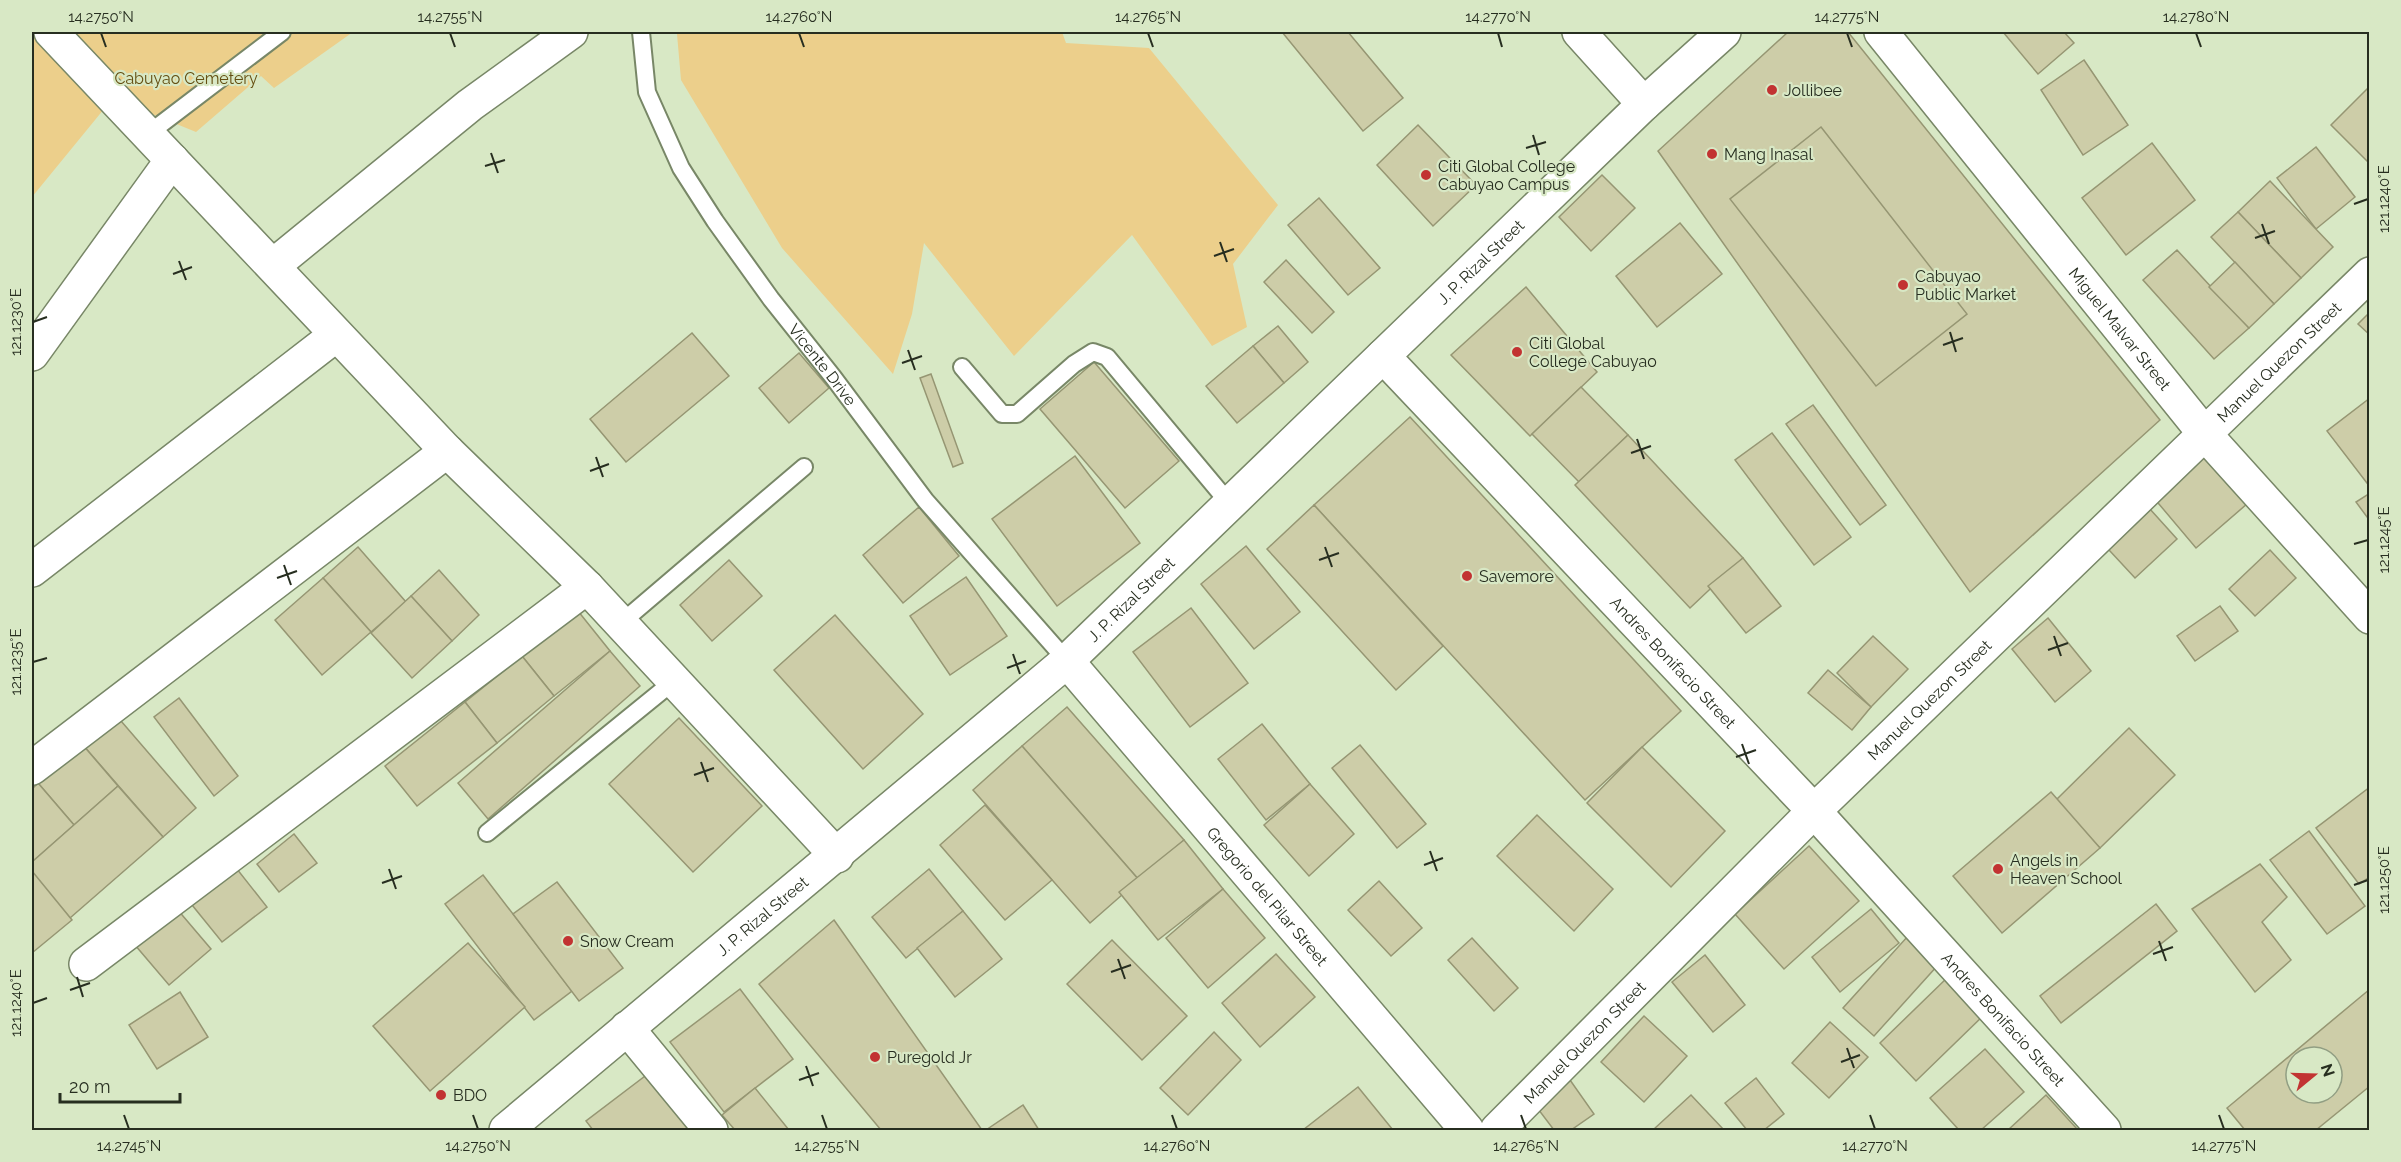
<svg xmlns="http://www.w3.org/2000/svg" width="2401" height="1162" viewBox="0 0 2401 1162" font-family="Raleway,sans-serif">
	<style>
		.green { fill: #eccf8b }
		.building { fill: #cdcda8; stroke: #969673; stroke-width: 1.5; fill-rule: evenodd }
		.lines { fill: none; stroke-linecap: round; stroke-linejoin: round }
		.service-casing { stroke: #788767; stroke-width: 20 }
		.minor-casing { stroke: #788767; stroke-width: 36 }
		.tertiary-casing { stroke: #788767; stroke-width: 36 }
		.secondary-casing { stroke: #788767; stroke-width: 36 }
		.service { stroke: #fff; stroke-width: 16 }
		.minor { stroke: #fff; stroke-width: 33 }
		.tertiary { stroke: #fff; stroke-width: 33 }
		.secondary { stroke: #fff; stroke-width: 33 }
		.ticks { fill: none; stroke: #272e20; stroke-width: 2 }
		.poi-dot { fill: #c23332; stroke: #d8e8c5; stroke-width: 2 }
		.labels { text-anchor: middle; stroke-width: 4.5; stroke-linejoin: round; paint-order: stroke }
		.park-label { font-size: 16px; fill: #644e11; stroke: #d8e8c5 }
		.poi-label { font-size: 16px; fill: #272e20; stroke: #d8e8c5; text-anchor: start }
		.street-label { font-size: 16px; fill: #272e20; stroke: #d8e8c5 }
		.neatline { fill: none; stroke: #272e20; stroke-width: 2 }
		.ticks-label { font-size: 15px; text-anchor: middle; fill: #272e20 }
	</style>
	<rect width="100%" height="100%" fill="#d8e8c5"/>
	<!-- green -->
	<g class="green">
		<path d="M32 32H353L274 88 261 76 196 132 113 98 32 197Z"/>
		<path d="M683 32H1062L1066 43 1149 48 1278 205 1233 264 1247 327 1212 346 1132 235 1014 356 924 243 912 314 893 374 782 248 681 80 677 34Z"/>
	</g>
	<!-- building -->
	<g class="building">
		<path d="M1282 32H1348L1403 98 1363 131Z"/>
		<path d="M1788 32H1848L2160 420 1970 592 1658 151Z"/>
		<path d="M2003 32H2064L2074 43 2038 74Z"/>
		<path d="M2084 60 2128 125 2083 155 2041 90Z"/>
		<path d="M2370 86V164L2331 125Z"/>
		<path d="M1418 125 1476 185 1433 226 1377 165Z"/>
		<path d="M1821 127 1967 314 1876 386 1730 199Z"/>
		<path d="M2152 143 2195 200 2126 255 2082 198Z"/>
		<path d="M2316 147 2355 197 2316 229 2277 178Z"/>
		<path d="M1602 175 1635 208 1591 251 1559 217Z"/>
		<path d="M2270 181 2333 247 2301 278 2238 212Z"/>
		<path d="M1319 198 1380 268 1348 295 1288 225Z"/>
		<path d="M2238 212 2301 278 2274 304 2211 237Z"/>
		<path d="M1680 223 1722 274 1657 327 1616 276Z"/>
		<path d="M2177 250 2249 328 2214 359 2143 280Z"/>
		<path d="M1286 260 1334 312 1312 333 1264 282Z"/>
		<path d="M2235 262 2274 304 2249 328 2209 287Z"/>
		<path d="M1526 287 1597 372 1530 436 1451 355Z"/>
		<path d="M2370 312V335L2358 324Z"/>
		<path d="M1278 326 1308 362 1284 383 1253 346Z"/>
		<path d="M692 333 729 376 626 462 590 419Z"/>
		<path d="M1253 346 1284 383 1237 423 1206 386Z"/>
		<path d="M799 353 829 388 789 423 759 388Z"/>
		<path d="M1094 362 1179 461 1125 508 1040 409Z"/>
		<path d="M931 374 963 463 953 467 920 378Z"/>
		<path d="M1581 387 1628 435 1579 482 1532 434Z"/>
		<path d="M2370 398V487L2327 431Z"/>
		<path d="M1813 405 1886 505 1860 525 1786 424Z"/>
		<path d="M1410 417 1681 711 1585 800 1314 505Z"/>
		<path d="M1772 433 1851 537 1814 565 1735 460Z"/>
		<path d="M1628 435 1743 558 1690 608 1575 485Z"/>
		<path d="M2206 441 2255 497 2196 548 2148 491Z"/>
		<path d="M1075 456 1140 543 1057 606 992 519Z"/>
		<path d="M2370 493V521L2356 502Z"/>
		<path d="M2140 498 2177 539 2135 578 2097 537Z"/>
		<path d="M1314 505 1443 646 1396 690 1267 549Z"/>
		<path d="M919 507 959 556 903 603 863 555Z"/>
		<path d="M1246 546 1300 612 1254 649 1201 584Z"/>
		<path d="M358 547 406 602 371 632 323 578Z"/>
		<path d="M2270 550 2296 578 2255 616 2229 589Z"/>
		<path d="M1743 558 1781 606 1746 633 1708 586Z"/>
		<path d="M729 560 762 596 712 641 680 605Z"/>
		<path d="M439 570 479 615 452 641 411 596Z"/>
		<path d="M966 577 1007 636 950 675 910 616Z"/>
		<path d="M323 578 371 632 322 675 275 620Z"/>
		<path d="M411 596 452 641 412 678 371 633Z"/>
		<path d="M2220 606 2238 631 2195 661 2177 636Z"/>
		<path d="M1191 608 1248 683 1190 727 1133 652Z"/>
		<path d="M578 611 610 651 554 696 522 656Z"/>
		<path d="M835 615 923 714 863 769 774 670Z"/>
		<path d="M2048 618 2091 671 2055 702 2012 649Z"/>
		<path d="M1873 636 1908 669 1871 707 1837 673Z"/>
		<path d="M610 651 640 686 488 819 458 783Z"/>
		<path d="M522 656 554 696 497 743 465 702Z"/>
		<path d="M1828 670 1871 707 1852 730 1808 693Z"/>
		<path d="M179 698 238 776 214 796 154 717Z"/>
		<path d="M465 702 497 743 417 806 385 766Z"/>
		<path d="M1067 707 1184 840 1139 880 1022 746Z"/>
		<path d="M115 714 196 808 163 837 82 744Z"/>
		<path d="M679 718 762 806 693 872 609 784Z"/>
		<path d="M1262 724 1310 784 1266 820 1218 759Z"/>
		<path d="M2129 728 2175 775 2100 848 2055 801Z"/>
		<path d="M82 744 118 786 74 825 38 783Z"/>
		<path d="M1360 745 1426 824 1397 848 1332 768Z"/>
		<path d="M1022 746 1139 880 1090 923 973 790Z"/>
		<path d="M1642 747 1725 831 1671 887 1587 803Z"/>
		<path d="M38 783 74 825 32 862V789Z"/>
		<path d="M1310 784 1354 834 1309 876 1264 825Z"/>
		<path d="M118 786 163 837 70 918 32 873V862Z"/>
		<path d="M2370 787V877L2359 884 2316 828Z"/>
		<path d="M2051 792 2100 848 2002 933 1953 876Z"/>
		<path d="M985 805 1052 880 1005 920 940 845Z"/>
		<path d="M1537 815 1613 889 1574 931 1497 856Z"/>
		<path d="M2309 831 2365 906 2327 934 2270 860Z"/>
		<path d="M294 834 317 863 279 892 257 864Z"/>
		<path d="M1184 840 1223 889 1158 940 1119 892Z"/>
		<path d="M1809 846 1859 901 1784 969 1735 914Z"/>
		<path d="M233 864 267 907 222 942 188 900Z"/>
		<path d="M2260 864 2287 897 2262 922 2291 960 2255 992 2192 909Z"/>
		<path d="M929 869 963 911 906 958 872 917Z"/>
		<path d="M32 871 72 920 32 953Z"/>
		<path d="M483 875 572 991 534 1020 445 904Z"/>
		<path d="M1379 881 1422 928 1391 956 1348 910Z"/>
		<path d="M557 882 623 968 579 1001 513 914Z"/>
		<path d="M1223 889 1265 938 1208 988 1166 938Z"/>
		<path d="M2156 904 2177 931 2061 1023 2040 996Z"/>
		<path d="M177 909 211 949 169 985 135 945Z"/>
		<path d="M1871 909 1899 943 1840 992 1812 957Z"/>
		<path d="M963 911 1002 959 955 997 917 948Z"/>
		<path d="M834 920 982 1130H881L759 984Z"/>
		<path d="M1908 936 1938 965 1874 1036 1843 1008Z"/>
		<path d="M1472 938 1518 988 1494 1011 1448 960Z"/>
		<path d="M1112 940 1187 1016 1142 1060 1067 984Z"/>
		<path d="M468 943 525 1007 430 1091 373 1026Z"/>
		<path d="M1276 954 1315 997 1260 1047 1222 1003Z"/>
		<path d="M1705 955 1745 1005 1713 1032 1672 982Z"/>
		<path d="M1950 975 1986 1013 1916 1081 1880 1043Z"/>
		<path d="M740 989 793 1059 724 1112 670 1042Z"/>
		<path d="M2370 989V1086L2316 1130H2245L2227 1108ZM2296 1057H2332V1093H2296Z"/>
		<path d="M180 992 208 1037 157 1069 129 1025Z"/>
		<path d="M1644 1016 1687 1056 1644 1102 1601 1062Z"/>
		<path d="M1830 1022 1868 1057 1829 1098 1792 1063Z"/>
		<path d="M1214 1032 1241 1060 1188 1115 1160 1088Z"/>
		<path d="M1985 1049 2024 1092 1981 1130H1959L1930 1098Z"/>
		<path d="M653 1070 698 1130H593L586 1121Z"/>
		<path d="M1756 1078 1784 1114 1764 1130H1747L1725 1103Z"/>
		<path d="M1570 1080 1594 1114 1571 1130H1554L1535 1105Z"/>
		<path d="M1358 1087 1393 1130H1303Z"/>
		<path d="M755 1088 789 1130H735L722 1115Z"/>
		<path d="M1691 1095 1724 1130H1656L1654 1129Z"/>
		<path d="M2046 1095 2078 1130H2008Z"/>
		<path d="M1023 1105 1039 1130H986Z"/>
	</g>
	<g class="lines">
		<defs>
			<g id="service">
				<path id="s1" d="M641 32 647 92 681 168 715 221 771 299 833 377 925 500 1067 661"/>
				<path d="M148 134 282 32"/>
				<path d="M962 367 1002 414H1017L1074 364 1093 352 1107 357 1229 503"/>
				<path d="M621 623 804 467"/>
				<path d="M487 833 674 681"/>
			</g>
			<g id="minor">
				<path d="M51 32 447 451 587 587 837 856"/>
				<path id="s2" d="M1881 32 2204 433 2370 617"/>
				<path d="M274 265 470 105 571 32"/>
				<path d="M32 354 172 160"/>
				<path id="s3" d="M1383 356 1814 811 2104 1130"/>
				<path d="M32 570 336 335"/>
				<path id="s4" d="M1067 661 1467 1130"/>
				<path d="M32 768 447 451"/>
				<path d="M86 964 587 587"/>
				<path d="M627 1028 711 1130"/>
				<path id="s5" d="M1497 1130 1814 811 2370 274"/>
			</g>
			<path id="tertiary" d="M1579 32 1644 104"/>
			<g id="secondary">
				<path id="s6" d="M506 1130 1067 661 1644 104 1724 32"/>
			</g>
		</defs>
		<!-- service casing -->
		<use href="#service" class="service-casing"/>
		<!-- minor casing -->
		<use href="#minor" class="minor-casing"/>
		<!-- tertiary casing -->
		<use href="#tertiary" class="tertiary-casing"/>
		<!-- secondary casing -->
		<use href="#secondary" class="secondary-casing"/>
		<!-- service -->
		<use href="#service" class="service"/>
		<!-- minor -->
		<use href="#minor" class="minor"/>
		<!-- tertiary -->
		<use href="#tertiary" class="tertiary"/>
		<!-- secondary -->
		<use href="#secondary" class="secondary"/>
	</g>
	<!-- ticks -->
	<path class="ticks" d="M101 33 106 47M450 33 455 47M799 33 804 47M1148 33 1153 47M1498 33 1502 47M1847 33 1852 47M2196 33 2201 47M1533 135 1539 155M1526 148 1546 142M491 153 498 173M485 166 505 160M2354 204 2368 199M2262 224 2269 244M2255 238 2275 231M1220 242 1227 262M1214 256 1234 249M179 261 186 280M173 274 192 267M33 322 47 317M1950 332 1956 352M1943 345 1963 338M908 350 915 370M902 363 922 356M1637 439 1644 459M1631 453 1651 446M596 457 603 477M590 471 609 464M2354 544 2368 540M1325 547 1332 567M1319 560 1339 553M284 565 291 585M277 578 297 571M2054 636 2061 656M2048 650 2068 643M1013 654 1020 674M33 662 47 658M1007 668 1026 661M1742 744 1749 764M1736 757 1756 750M701 762 708 782M694 775 714 768M1430 851 1437 871M1424 865 1443 858M389 869 396 889M382 883 402 876M2354 885 2368 880M2159 941 2166 961M2153 954 2173 947M1118 959 1125 979M1111 972 1131 965M77 977 83 997M70 990 90 983M33 1003 47 998M1847 1048 1854 1068M1841 1062 1860 1055M806 1066 813 1086M799 1080 819 1073M124 1115 129 1129M473 1115 478 1129M822 1115 827 1129M1172 1115 1177 1129M1521 1115 1526 1129M1870 1115 1875 1129M2219 1115 2224 1129"/>
	<!-- markers -->
	<g class="poi-dot">
		<circle cx="1772" cy="90" r="6"/>
		<circle cx="1712" cy="154" r="6"/>
		<circle cx="1426" cy="175" r="6"/>
		<circle cx="1903" cy="285" r="6"/>
		<circle cx="1517" cy="352" r="6"/>
		<circle cx="1467" cy="576" r="6"/>
		<circle cx="1998" cy="869" r="6"/>
		<circle cx="568" cy="941" r="6"/>
		<circle cx="875" cy="1057" r="6"/>
		<circle cx="441" cy="1095" r="6"/>
	</g>
	<g class="labels">
		<!-- park labels -->
		<g class="park-label">
			<text x="186" y="84">Cabuyao Cemetery</text>
		</g>
		<!-- poi labels -->
		<g class="poi-label">
			<text x="1784" y="96">Jollibee</text>
			<text x="1724" y="160">Mang Inasal</text>
			<text x="1438" y="172">Citi Global College<tspan x="1438" dy="18">Cabuyao Campus</tspan></text>
			<text x="1915" y="282">Cabuyao<tspan x="1915" dy="18">Public Market</tspan></text>
			<text x="1529" y="349">Citi Global<tspan x="1529" dy="18">College Cabuyao</tspan></text>
			<text x="1479" y="582">Savemore</text>
			<text x="2010" y="866">Angels in<tspan x="2010" dy="18">Heaven School</tspan></text>
			<text x="580" y="947">Snow Cream</text>
			<text x="887" y="1063">Puregold Jr</text>
			<text x="453" y="1101">BDO</text>
		</g>
		<!-- street labels -->
		<g class="street-label">
			<text dy="6" stroke="none"><textPath href="#s6" startOffset="1306">J. P. Rizal Street</textPath></text>
			<text dy="6" stroke="none"><textPath href="#s2" startOffset="381">Miguel Malvar Street</textPath></text>
			<text dy="6" stroke="none"><textPath href="#s5" startOffset="1096">Manuel Quezon Street</textPath></text>
			<text dy="6" stroke="none"><textPath href="#s1" startOffset="386">Vicente Drive</textPath></text>
			<text dy="6" stroke="none"><textPath href="#s6" startOffset="820">J. P. Rizal Street</textPath></text>
			<text dy="6" stroke="none"><textPath href="#s3" startOffset="422">Andres Bonifacio Street</textPath></text>
			<text dy="6" stroke="none"><textPath href="#s5" startOffset="610">Manuel Quezon Street</textPath></text>
			<text dy="6" stroke="none"><textPath href="#s4" startOffset="309">Gregorio del Pilar Street</textPath></text>
			<text dy="6" stroke="none"><textPath href="#s6" startOffset="334">J. P. Rizal Street</textPath></text>
			<text dy="6" stroke="none"><textPath href="#s3" startOffset="908">Andres Bonifacio Street</textPath></text>
			<text dy="6" stroke="none"><textPath href="#s5" startOffset="124">Manuel Quezon Street</textPath></text>
		</g>
	</g>
	<!-- border -->
	<rect width="2401" height="1162" fill="none" stroke="#d8e8c5" stroke-width="66"/>
	<!-- north arrow -->
	<g transform="translate(2314 1075) rotate(71)"><circle r="28" fill="#d8e8c5" stroke="#919e83" stroke-width="1.5"/>
	<path d="M0-4.5L10 22L0 15L-10 22Z" fill="#c23332"/>
	<text y="-9" font-size="16" font-weight="bold" text-anchor="middle" fill="#272e20">N</text>
	</g>
	<!-- scale -->
	<path d="M60 1093v9h120v-9" fill="none" stroke="#272e20" stroke-width="3"/>
	<text x="69" y="1093" font-size="18" fill="#272e20" stroke="#d8e8c5" stroke-width="4.5" paint-order="stroke">20 m</text>
	<rect x="33" y="33" width="2335" height="1096" class="neatline"/>
	<g class="ticks-label">
		<text x="101" y="22">14.2750°N</text>
		<text x="450" y="22">14.2755°N</text>
		<text x="799" y="22">14.2760°N</text>
		<text x="1148" y="22">14.2765°N</text>
		<text x="1498" y="22">14.2770°N</text>
		<text x="1847" y="22">14.2775°N</text>
		<text x="2196" y="22">14.2780°N</text>
		<text transform="translate(2384 199) rotate(-90)" y="5">121.1240°E</text>
		<text transform="translate(16 322) rotate(-90)" y="5">121.1230°E</text>
		<text transform="translate(2384 540) rotate(-90)" y="5">121.1245°E</text>
		<text transform="translate(16 662) rotate(-90)" y="5">121.1235°E</text>
		<text transform="translate(2384 880) rotate(-90)" y="5">121.1250°E</text>
		<text transform="translate(16 1003) rotate(-90)" y="5">121.1240°E</text>
		<text x="129" y="1151">14.2745°N</text>
		<text x="478" y="1151">14.2750°N</text>
		<text x="827" y="1151">14.2755°N</text>
		<text x="1177" y="1151">14.2760°N</text>
		<text x="1526" y="1151">14.2765°N</text>
		<text x="1875" y="1151">14.2770°N</text>
		<text x="2224" y="1151">14.2775°N</text>
	</g>
</svg>
